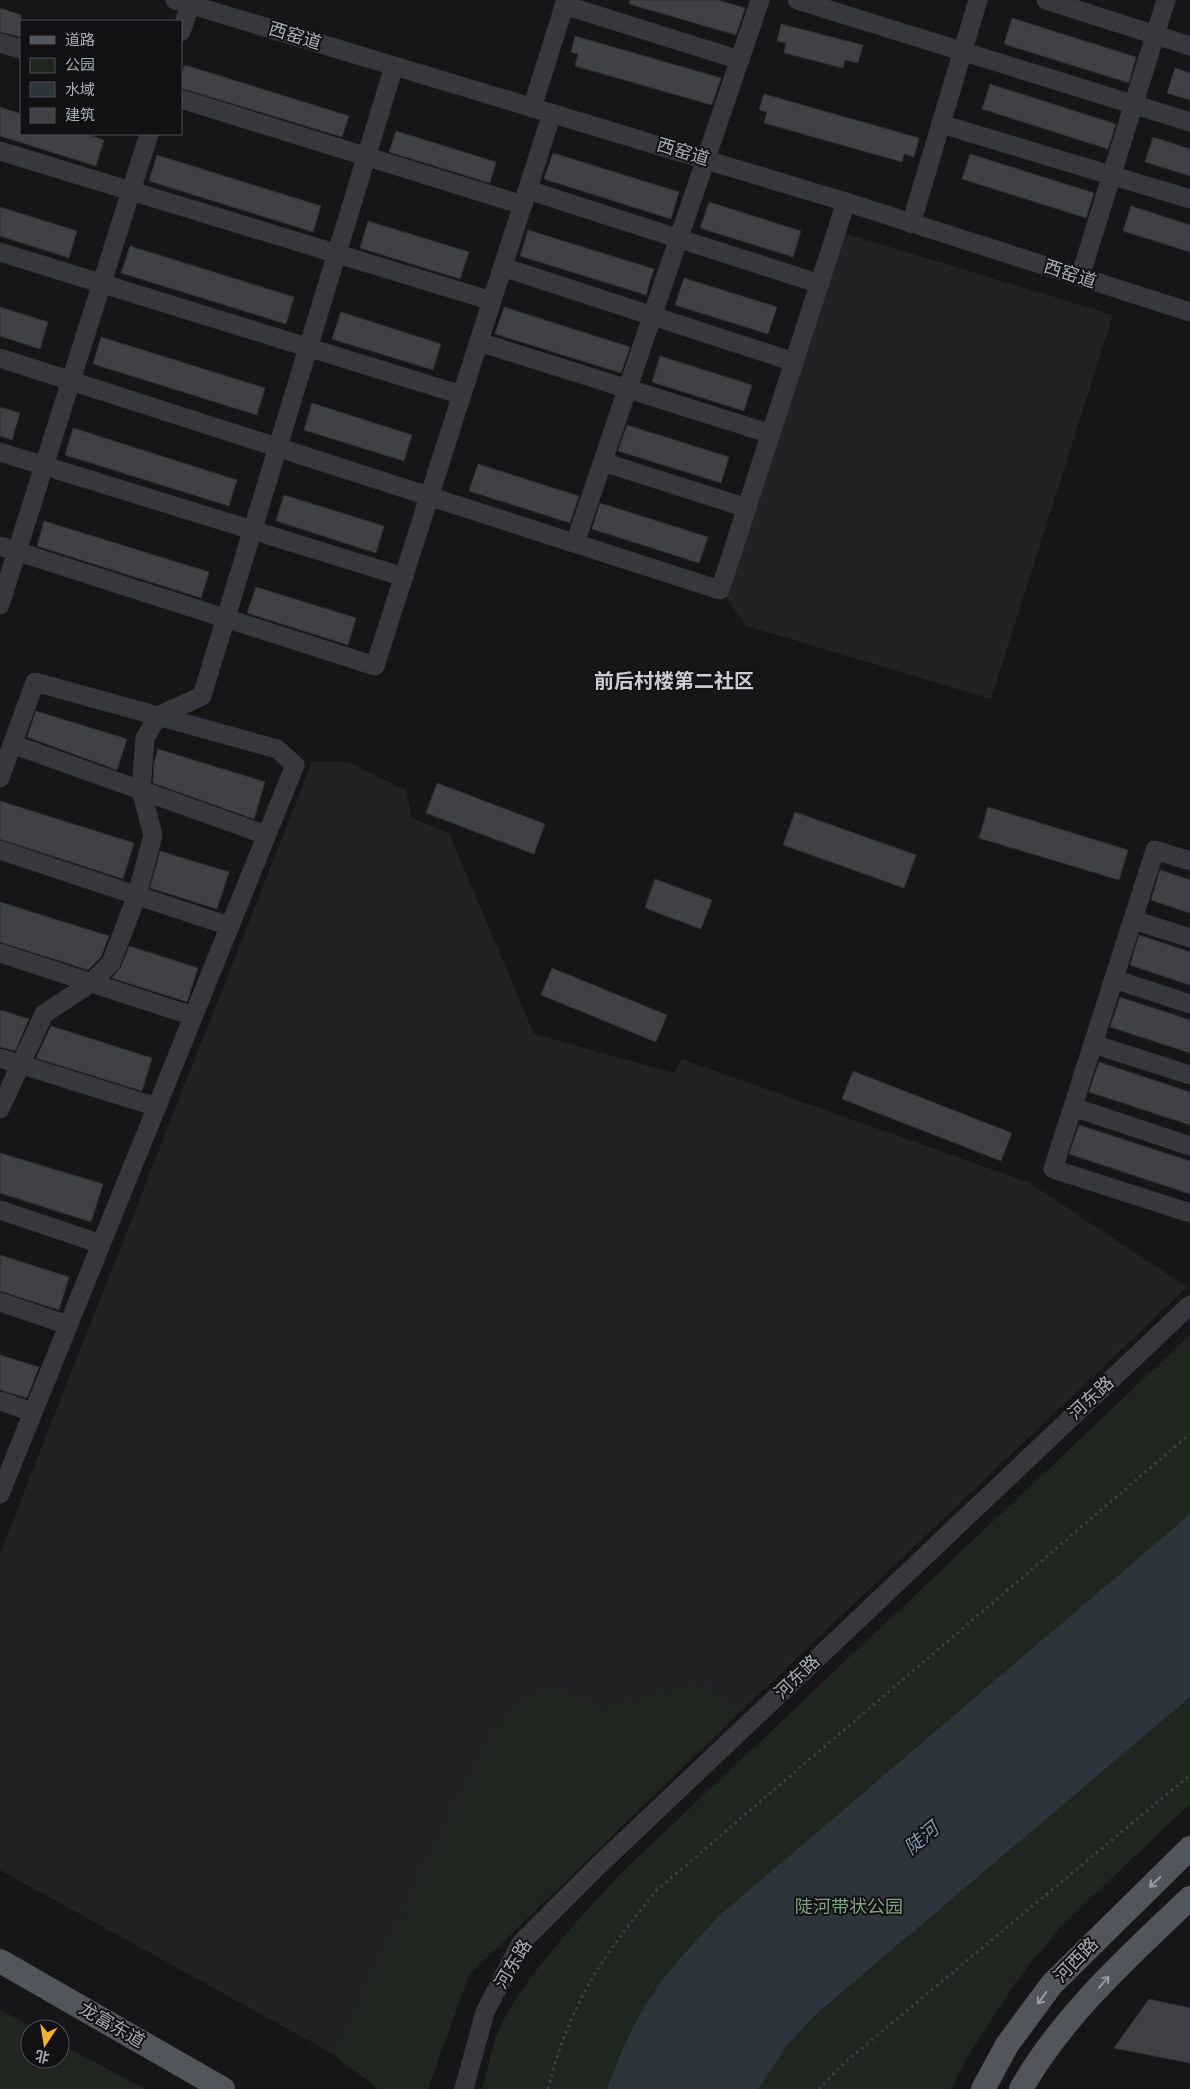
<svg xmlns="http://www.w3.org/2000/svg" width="1190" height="2089" viewBox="0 0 1190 2089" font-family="Roboto,'Noto Sans SC',sans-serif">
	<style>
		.built { fill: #222225 }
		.green { fill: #1e261f }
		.water { fill: #2c353c }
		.building { fill: #404145; stroke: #303034 }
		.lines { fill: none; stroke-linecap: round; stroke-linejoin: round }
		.path { stroke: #3d3f44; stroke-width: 3; stroke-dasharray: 2.5 4; stroke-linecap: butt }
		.minor { stroke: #37383d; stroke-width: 19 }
		.major { stroke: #53555c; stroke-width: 24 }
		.oneway { stroke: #979ba6 }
		.labels { text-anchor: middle; stroke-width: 4; stroke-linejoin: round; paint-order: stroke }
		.street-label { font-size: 18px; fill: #a8adb8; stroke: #111113 }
		.park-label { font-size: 18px; fill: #7fa381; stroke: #111113 }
		.water-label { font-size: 19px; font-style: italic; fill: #7f9bb3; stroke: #111113 }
		.quarter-label { font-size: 20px; font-weight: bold; fill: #c9ccd4; stroke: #111113 }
	</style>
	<rect width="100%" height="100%" fill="#161618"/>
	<!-- built -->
	<g class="built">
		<path d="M844 233 1113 315 991 699 747 626 726 599Z"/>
		<path d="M312 762H348L406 790 412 818 449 833 534 1034 674 1073 682 1059 1030 1183 1187 1287 737 1715 700 1683 600 1708 552 1687 500 1717 333 2054 0 1870V1553Z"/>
	</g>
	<!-- green -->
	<g class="green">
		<path d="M1190 1335V1804L1060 1927 1016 1982 968 2056 951 2089H482C488 2068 492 2042 502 2023 532 1967 579 1920 621 1873Z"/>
		<path d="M700 1683 737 1715 469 1975 428 2089H378L333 2054 500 1717 552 1686 600 1708Z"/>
		<path d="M0 2009 34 2029H30V2059H60V2044L146 2089H0Z"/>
	</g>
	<!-- water -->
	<path class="water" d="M1190 1514V1697L815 2015 788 2044 758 2089H607C618 2058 632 2026 650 1998 669 1968 695 1942 719 1916Z"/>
	<!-- building -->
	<g class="building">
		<path d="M630 0H718L745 8 736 35 629 4Z"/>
		<path d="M0 8 21 15V37L0 32Z"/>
		<path d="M1012 18 1136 57 1129 83 1004 44Z"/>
		<path d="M781 24 863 45 858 63 845 60 843 68 784 53 786 43 777 41Z"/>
		<path d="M575 36 721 78 712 105 575 66 578 54 571 52Z"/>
		<path d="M185 65 349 116 342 137 181 88V76Z"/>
		<path d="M1175 68 1190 73V100L1167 93Z"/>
		<path d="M990 84 1116 124 1108 149 982 109Z"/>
		<path d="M764 94 919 138 914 157 904 154 902 162 764 123 767 112 759 110Z"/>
		<path d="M0 107 21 114V134H86L104 140 96 166 0 136Z"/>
		<path d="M396 131 496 162 490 183 389 152Z"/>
		<path d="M1153 137 1190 149V176L1145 162Z"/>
		<path d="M553 153 679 192 671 219 544 179Z"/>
		<path d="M970 154 1094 193 1086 218 962 179Z"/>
		<path d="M157 155 321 206 313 232 149 181Z"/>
		<path d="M709 202 801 231 793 257 700 228Z"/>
		<path d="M1131 206 1190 225V252L1123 231Z"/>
		<path d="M0 207 77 231 69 258 0 236Z"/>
		<path d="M368 221 469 252 460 279 360 248Z"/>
		<path d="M528 230 654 269 646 295 520 256Z"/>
		<path d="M130 246 294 297 286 324 121 273Z"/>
		<path d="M684 278 777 307 768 334 675 305Z"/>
		<path d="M0 307 48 322 40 349 0 336Z"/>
		<path d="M504 307 630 347 621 373 495 334Z"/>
		<path d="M341 312 441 344 433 370 332 339Z"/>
		<path d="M101 337 265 388 257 415 93 364Z"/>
		<path d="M660 356 752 385 744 411 652 382Z"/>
		<path d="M312 403 412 435 404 461 304 430Z"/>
		<path d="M0 407 20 413 12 440 0 436Z"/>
		<path d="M627 425 729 457 721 483 618 451Z"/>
		<path d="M73 428 237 480 229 506 65 455Z"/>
		<path d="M478 464 579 496 570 523 469 491Z"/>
		<path d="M284 495 384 526 376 553 276 521Z"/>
		<path d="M600 503 708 537 699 563 592 529Z"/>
		<path d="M44 521 209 572 201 598 37 546Z"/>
		<path d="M256 587 356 618 348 645 247 613Z"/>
		<path d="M36 711 127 739 117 770 27 737Z"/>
		<path d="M158 749 265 782 254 819 153 783 154 762Z"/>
		<path d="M437 783 545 824 534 854 426 813Z"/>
		<path d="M0 801 134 843 123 879 0 839Z"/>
		<path d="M988 807 1128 850 1119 880 979 838Z"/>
		<path d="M795 812 916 855 904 888 783 845Z"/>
		<path d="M160 851 229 872 217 909 150 888Z"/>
		<path d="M1160 870 1190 880V913L1151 900Z"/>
		<path d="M655 879 712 900 701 929 645 908Z"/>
		<path d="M0 902 109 936 101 957 88 970 0 942Z"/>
		<path d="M1139 935 1190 952V985L1130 965Z"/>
		<path d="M129 946 198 968 187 1002 112 978 121 967Z"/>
		<path d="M552 968 667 1015 656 1042 541 995Z"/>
		<path d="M1120 997 1190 1020V1053L1110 1027Z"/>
		<path d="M0 1010 29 1019 15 1051 0 1047Z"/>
		<path d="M51 1026 152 1058 142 1091 36 1058Z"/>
		<path d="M1099 1062 1190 1092V1125L1089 1092Z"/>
		<path d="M853 1071 1012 1133 1001 1161 842 1099Z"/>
		<path d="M1079 1125 1190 1161V1194L1069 1154Z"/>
		<path d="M0 1153 103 1184 91 1222 0 1193Z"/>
		<path d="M0 1255 69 1277 59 1310 0 1291Z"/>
		<path d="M0 1355 39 1367 27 1398 0 1390Z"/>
		<path d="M1149 1999 1190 2008V2063L1114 2048Z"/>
	</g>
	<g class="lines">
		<!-- path -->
		<g class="path">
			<path d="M548 2089C569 2005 602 1956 657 1890L1190 1434"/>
			<path d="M819 2089 844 2063 1190 1775"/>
		</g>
		<!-- minor -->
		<g class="minor">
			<path d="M175 0 846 202 1190 312"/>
			<path d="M797 0 1190 122"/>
			<path d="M1046 0 1190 46"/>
			<path d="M564 5 740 60"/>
			<path d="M181 32 190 5"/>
			<path d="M0 43 21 49"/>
			<path d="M181 99 523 205"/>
			<path d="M532 108 566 0"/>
			<path d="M941 124 1190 199"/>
			<path d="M0 151 492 301"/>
			<path d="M528 190 820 284"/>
			<path d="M911 224 978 0"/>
			<path d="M0 252 462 395"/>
			<path d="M503 267 794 362"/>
			<path d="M1080 277 1166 0"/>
			<path d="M479 342 771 434"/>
			<path d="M0 358 720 590 846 202"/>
			<path d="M0 452 404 577"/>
			<path d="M603 462 747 508"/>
			<path d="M575 543 760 0"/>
			<path d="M0 546 375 666 552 113"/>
			<path d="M0 605 149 134"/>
			<path d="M12 744 266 835"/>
			<path d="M0 778 35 682 277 749 295 765 0 1494"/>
			<path d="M0 850 229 926"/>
			<path d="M1190 861 1155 850 1053 1169 1190 1213"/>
			<path d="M1133 920 1190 938"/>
			<path d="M0 953 193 1016"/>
			<path d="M1114 979 1190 1004"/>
			<path d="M1093 1044 1190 1075"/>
			<path d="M0 1058 157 1107"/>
			<path d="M1073 1107 1190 1146"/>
			<path d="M0 1109 44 1014 91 983 111 963 137 895 153 835 141 790 145 738 158 716 202 696 394 66"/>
			<path d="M0 1210 101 1244"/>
			<path d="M0 1302 68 1325"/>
			<path d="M0 1401 33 1412"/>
			<path d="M464 2089 485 2012 521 1943 599 1865 1190 1305"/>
		</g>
		<!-- major -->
		<g class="major">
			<path d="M0 1961 223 2089"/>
			<path d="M983 2089 1007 2045 1052 1984 1190 1848"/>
			<path d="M1021 2089C1063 2015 1129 1956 1190 1898"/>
		</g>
	</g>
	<!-- one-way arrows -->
	<defs><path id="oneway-shaft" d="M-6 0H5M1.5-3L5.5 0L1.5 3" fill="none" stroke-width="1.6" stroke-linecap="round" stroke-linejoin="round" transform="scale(1.25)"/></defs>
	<g class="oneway">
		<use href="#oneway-shaft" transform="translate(1155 1882) rotate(136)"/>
		<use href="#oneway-shaft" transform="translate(1104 1982) rotate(-49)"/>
		<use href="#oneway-shaft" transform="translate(1042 1998) rotate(126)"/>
	</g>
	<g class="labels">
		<!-- street labels -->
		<g class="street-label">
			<text transform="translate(295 36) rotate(17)" y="6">西窑道</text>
			<text transform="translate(683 152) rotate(17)" y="6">西窑道</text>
			<text transform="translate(1070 274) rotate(18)" y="6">西窑道</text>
			<text transform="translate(1091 1398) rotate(-43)" y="6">河东路</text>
			<text transform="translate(797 1677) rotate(-44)" y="6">河东路</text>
			<text transform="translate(1076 1960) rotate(-46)" y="6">河西路</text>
			<text transform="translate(513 1964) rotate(-59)" y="6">河东路</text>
			<text transform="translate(112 2025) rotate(30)" y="6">龙富东道</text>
		</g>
		<!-- park labels -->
		<g class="park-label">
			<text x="849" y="1913">陡河带状公园</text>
		</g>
		<!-- water labels -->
		<g class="water-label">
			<text transform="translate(921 1838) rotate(-40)" y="7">陡河</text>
		</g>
		<!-- quarter labels -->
		<g class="quarter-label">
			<text x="674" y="688">前后村楼第二社区</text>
		</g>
	</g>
	<!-- legend -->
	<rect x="20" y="20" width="162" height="115" fill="#111113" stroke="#4d4f55"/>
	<rect x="30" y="36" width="25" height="8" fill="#53555c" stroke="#4d4f55"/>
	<text x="65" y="45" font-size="15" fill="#a8adb8">道路</text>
	<rect x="30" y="58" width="25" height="15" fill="#1e261f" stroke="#4d4f55"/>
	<text x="65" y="70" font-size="15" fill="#a8adb8">公园</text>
	<rect x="30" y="82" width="25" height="15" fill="#2c353c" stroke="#4d4f55"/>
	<text x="65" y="95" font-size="15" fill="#a8adb8">水域</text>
	<rect x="30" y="108" width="25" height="15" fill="#404145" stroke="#4d4f55"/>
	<text x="65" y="120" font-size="15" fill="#a8adb8">建筑</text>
	<!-- north arrow -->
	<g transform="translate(45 2044) rotate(192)"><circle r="24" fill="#111113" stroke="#4d4f55"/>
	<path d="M0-4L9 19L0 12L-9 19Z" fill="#f2b134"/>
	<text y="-8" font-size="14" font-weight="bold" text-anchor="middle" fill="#a8adb8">北</text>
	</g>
</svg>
